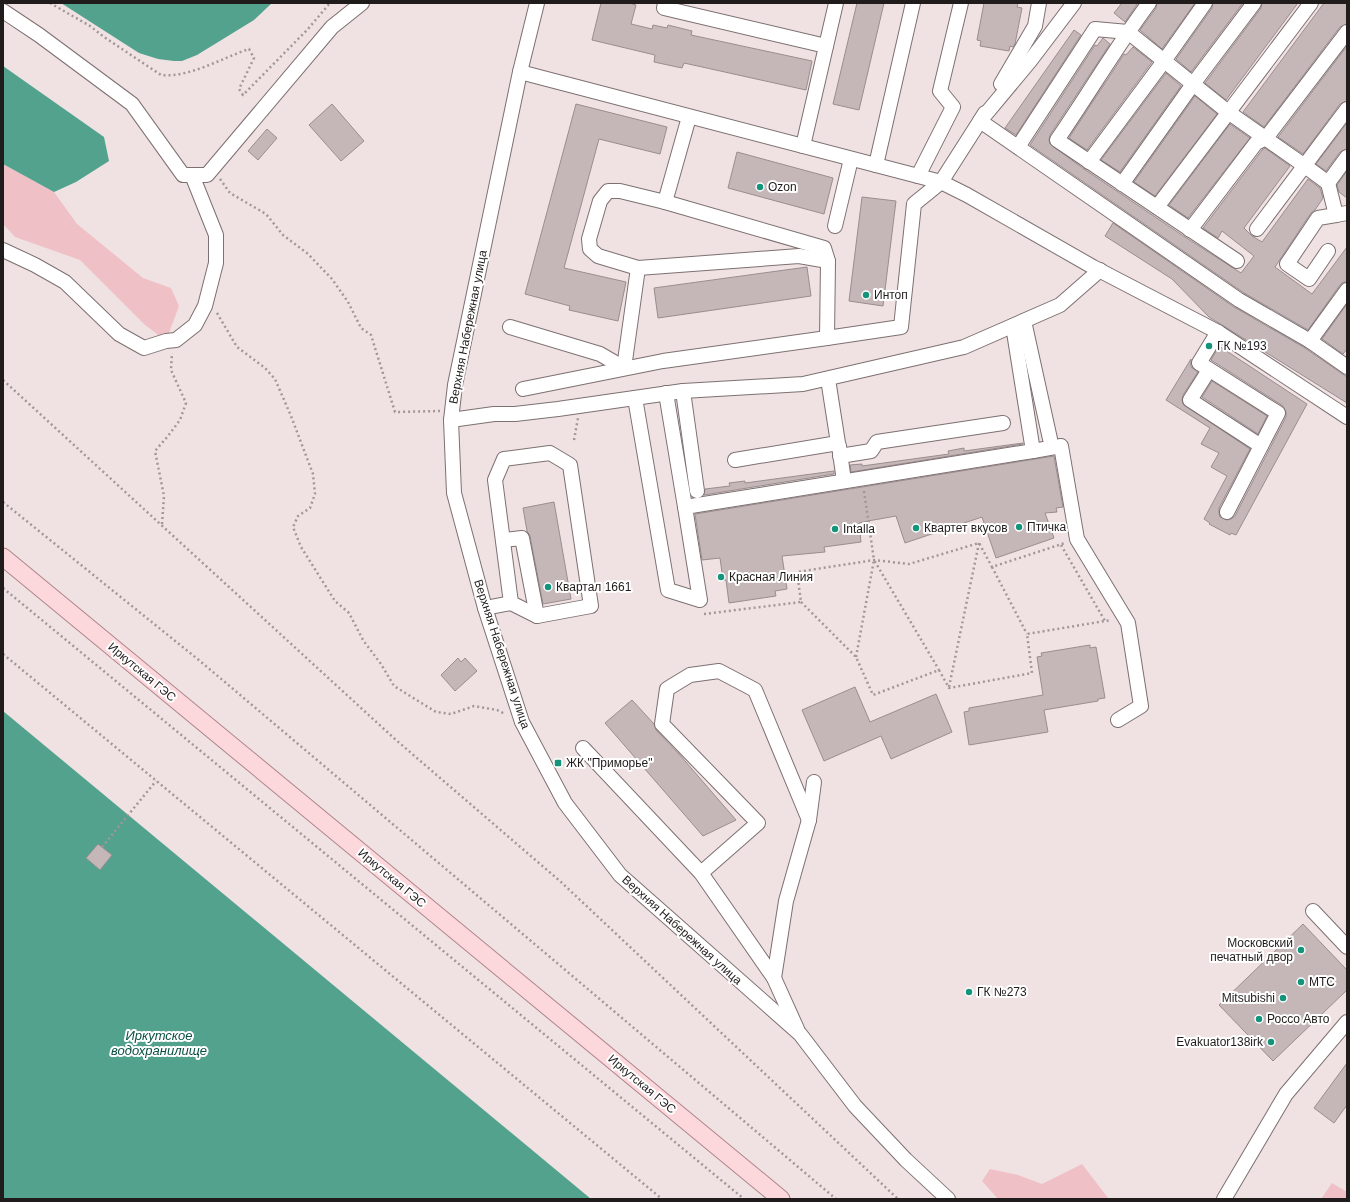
<svg xmlns="http://www.w3.org/2000/svg" width="1350" height="1202" viewBox="0 0 1350 1202" font-family="Helvetica,sans-serif">
	<style>
		.green { fill: #efc1c6 }
		.water { fill: #52a28e }
		.building { fill: #c5b7b8; stroke: #9a8d8e }
		.lines { fill: none; stroke-linecap: round; stroke-linejoin: round }
		.minor-casing { stroke: #7d7071; stroke-width: 16 }
		.major-casing { stroke: #ae8589; stroke-width: 19 }
		.path { stroke: #a19797; stroke-width: 2.5; stroke-dasharray: 2 3; stroke-linecap: butt }
		.minor { stroke: #fff; stroke-width: 14 }
		.major { stroke: #fcd7dc; stroke-width: 17 }
		.poi-dot { fill: #15947c; stroke: #fff; stroke-width: 1.5 }
		.labels { text-anchor: middle; stroke-width: 4; stroke-linejoin: round; paint-order: stroke }
		.poi-label { font-size: 12px; fill: #211c1c; stroke: #fff; text-anchor: start }
		.street-label { font-size: 12px; fill: #211c1c; stroke: #fff }
		.water-label { font-size: 13px; font-style: italic; fill: #095042; stroke: #fff }
	</style>
	<rect width="100%" height="100%" fill="#f0e2e3"/>
	<!-- green -->
	<g class="green">
		<path d="M3 164 54 192 77 224 143 278 171 288 179 306 166 341 144 324 80 260 15 237 3 224Z"/>
		<path d="M1082 1164 1109 1199H998L982 1181 990 1169 1018 1175 1042 1184Z"/>
		<path d="M1332 1183 1347 1192V1199H1321Z"/>
	</g>
	<!-- water -->
	<g class="water">
		<path d="M61 3H272L254 20 197 55 182 61H174L158 59 139 53Z"/>
		<path d="M3 66 104 137 109 161 76 182 54 192 3 164Z"/>
		<path d="M3 711 591 1199H3Z"/>
	</g>
	<!-- building -->
	<g class="building">
		<path d="M601 3H629L636 5 631 24 652 29 653 25 667 28 668 25 692 31 691 35 812 61 806 90 684 63 682 68 654 62 655 55 592 40Z"/>
		<path d="M857 3H884L859 110 833 104Z"/>
		<path d="M984 3H1018L1017 7 1022 8 1015 44 1013 47 1010 46 1009 51 980 46 981 41 977 40Z"/>
		<path d="M1122 3H1138L1125 22 1114 13Z"/>
		<path d="M1157 3H1195L1162 49 1140 30 1156 8Z"/>
		<path d="M1213 3H1243L1191 72 1176 59 1212 8Z"/>
		<path d="M1262 3H1298L1226 100 1205 83 1261 8Z"/>
		<path d="M1324 3H1347V24L1340 27 1264 127 1243 112Z"/>
		<path d="M1074 30 1081 35 1016 135 1005 128Z"/>
		<path d="M1103 38 1110 44 1050 135 1049 140 1050 144 1084 169 1185 237 1241 273 1254 256 1222 231 1218 238 1203 228 1262 150 1265 148 1290 166 1244 228 1252 236 1262 242 1308 179 1320 188 1323 198 1315 210 1311 213 1275 267 1312 294 1347 247V282H1343L1340 285 1308 330 1244 293 1030 145 1095 45 1097 46Z"/>
		<path d="M1347 46V101L1340 104 1303 154 1278 137Z"/>
		<path d="M1133 47 1152 62 1087 150 1069 138 1124 54 1126 55Z"/>
		<path d="M1166 73 1181 86 1120 172 1101 160Z"/>
		<path d="M1195 96 1217 114 1155 196 1134 182Z"/>
		<path d="M332 104 364 141 341 161 309 125Z"/>
		<path d="M576 104 667 127 660 154 599 139 564 268 626 282 618 321 569 310 570 306 525 294Z"/>
		<path d="M1347 123V149L1340 152 1326 171 1316 164Z"/>
		<path d="M1230 124 1250 138 1188 218 1169 205Z"/>
		<path d="M267 129 277 138 258 160 248 151Z"/>
		<path d="M737 152 833 178 824 214 728 188Z"/>
		<path d="M1347 171V198L1339 192 1337 185Z"/>
		<path d="M862 197 896 201 883 306 849 301Z"/>
		<path d="M1113 223 1234 307 1305 348 1347 377V403L1209 317 1172 279 1105 236Z"/>
		<path d="M807 267 811 296 658 318 654 288Z"/>
		<path d="M1347 304V349L1343 354 1322 339Z"/>
		<path d="M1219 346 1307 404 1236 535 1231 533 1230 535 1209 524 1210 523 1204 519 1227 476 1211 467 1219 453 1201 444 1210 428 1166 400 1191 359V367L1198 372 1183 395 1182 400 1183 404 1250 449 1219 508V513L1220 517 1227 520 1231 519 1235 516 1286 417V412L1283 406 1211 360Z"/>
		<path d="M1212 381 1267 416 1258 434 1202 397Z"/>
		<path d="M1023 443V444L851 472 850 465 862 464V466L949 454 948 451 964 448V451Z"/>
		<path d="M1054 456 1063 507 1056 508 1057 512 1045 513 1054 538 996 558 982 517 905 543 896 516 868 521 859 523 861 542 824 547 825 552 782 556 787 589 775 591 776 596 729 603 726 580H723L720 558 702 560 695 514Z"/>
		<path d="M834 471V474L704 495 705 489 730 486 729 483 745 481V483Z"/>
		<path d="M554 502 571 599 543 604 530 536 527 531 523 508Z"/>
		<path d="M1090 645V648L1096 647 1105 698 1098 699V701L1044 710 1048 732 969 745 964 712 969 711V708L1043 695 1037 657 1042 656 1041 653Z"/>
		<path d="M458 658 461 662 465 658 477 671 455 691 441 675Z"/>
		<path d="M855 687 870 722 936 694 952 732 891 759 881 736 824 761 802 710Z"/>
		<path d="M632 700 654 724 656 730 679 754 736 820 703 836 605 723Z"/>
		<path d="M98 844 112 855 100 870 86 858Z"/>
		<path d="M1303 924 1347 970V990L1273 1061 1219 1005Z"/>
		<path d="M1347 1063V1105L1334 1123 1314 1108Z"/>
	</g>
	<g class="lines">
		<defs>
			<g id="minor">
				<path d="M537 3 520 72 455 385 451 420 454 493 485 608 522 722 565 803 620 875 800 1034 855 1106 906 1160 948 1199"/>
				<path d="M665 3 664 8 826 46"/>
				<path d="M1074 3 1030 61 980 121 941 182 967 195 1093 267 1218 332 1347 417"/>
				<path d="M1149 3C1116 47 1088 95 1057 140L1237 261"/>
				<path d="M3 11 39 35 132 104 183 175H207L332 27 362 3"/>
				<path d="M520 72 941 182"/>
				<path d="M1001 84 1035 26 1039 3"/>
				<path d="M985 113 980 121 1239 300 1310 341 1347 367"/>
				<path d="M689 117 665 202 824 248 828 261 827 338"/>
				<path d="M803 146 836 3"/>
				<path d="M1018 147 1095 29 1128 32 1228 112 1305 166 1328 183 1336 215 1347 213"/>
				<path d="M1089 162 1164 61 1205 3"/>
				<path d="M876 165 913 3"/>
				<path d="M918 176 953 107 940 91 961 3"/>
				<path d="M1328 183 1347 157"/>
				<path d="M1122 184 1193 84 1254 3"/>
				<path d="M665 202 620 191H608L600 201 589 239 590 249 598 256 638 268 799 256 828 261"/>
				<path d="M1157 207 1311 3"/>
				<path d="M835 226 851 159"/>
				<path d="M1257 229 1347 109"/>
				<path d="M1190 230 1256 143 1266 138 1347 32"/>
				<path d="M3 250 35 265 65 282 119 334 144 348 166 341 176 340 195 325 205 306 216 263V235L192 175"/>
				<path d="M1328 251 1309 279 1287 264 1318 218 1336 215"/>
				<path d="M1024 321 1050 439"/>
				<path d="M510 327 600 354 624 368 638 268"/>
				<path d="M1218 332 1199 363 1278 413 1227 512"/>
				<path d="M1310 341 1347 290"/>
				<path d="M1209 370 1190 400 1261 446"/>
				<path d="M523 389 663 361 827 338 901 327 914 204 941 182"/>
				<path d="M683 391 697 491"/>
				<path d="M666 393 685 507"/>
				<path d="M635 398 668 590 700 600 685 507 1033 451 1013 326"/>
				<path d="M451 420 494 414H515L558 409 683 391 803 384 964 347 1060 305 1100 270"/>
				<path d="M839 446 844 481"/>
				<path d="M1033 451 1061 446 1077 539 1128 623 1141 706 1118 720"/>
				<path d="M840 456 871 451 877 442 1003 423"/>
				<path d="M735 460 838 443 828 379"/>
				<path d="M503 540 522 538 537 616"/>
				<path d="M485 608 511 603 537 616 591 606 570 465 550 453 504 459 495 480 511 603"/>
				<path d="M583 748 701 873 774 978 797 1029"/>
				<path d="M701 873 758 823 662 724 667 689 690 675 719 671 755 690 809 820"/>
				<path d="M1313 911 1347 947"/>
				<path d="M774 978 786 901 809 820 814 782"/>
				<path d="M1224 1199 1286 1094 1347 1022"/>
			</g>
			<path id="major" d="M3 557 781 1199"/>
		</defs>
		<!-- minor casing -->
		<use href="#minor" class="minor-casing"/>
		<!-- major casing -->
		<use href="#major" class="major-casing"/>
		<!-- path -->
		<g class="path">
			<path d="M50 3 90 26 104 37 161 75C189 78 222 58 249 49L254 58 239 89 243 95 308 29 330 3"/>
			<path d="M220 179 230 193 266 214 283 235 308 254 332 279 348 302 361 328 371 335 395 412 440 411"/>
			<path d="M217 313 237 347 265 368 275 379 291 416 313 474 315 494 310 508 298 516 293 527 301 547 335 601 349 613 363 640 381 664 394 686 436 712 451 714 474 706 497 710 505 714"/>
			<path d="M3 380 396 740 561 882 898 1199"/>
			<path d="M574 440 578 418"/>
			<path d="M864 491 874 560"/>
			<path d="M3 502 200 661 836 1199"/>
			<path d="M162 524 164 496 155 451 168 436 180 420 186 403 171 370 172 353"/>
			<path d="M1061 545 1105 621"/>
			<path d="M992 567 1027 634"/>
			<path d="M3 588 744 1199"/>
			<path d="M801 602 856 657 873 695 939 670 949 688 1032 673 1027 634 1111 620"/>
			<path d="M704 614 801 602 797 572 874 560 909 564 979 543 992 567 1065 543"/>
			<path d="M3 654 662 1199"/>
			<path d="M856 657 874 560 939 670"/>
			<path d="M949 687 979 543"/>
			<path d="M102 847 156 781"/>
		</g>
		<!-- minor -->
		<use href="#minor" class="minor"/>
		<!-- major -->
		<use href="#major" class="major"/>
	</g>
	<!-- markers -->
	<g class="poi-dot">
		<circle cx="760" cy="187" r="4"/>
		<circle cx="866" cy="295" r="4"/>
		<circle cx="1209" cy="346" r="4"/>
		<circle cx="1019" cy="527" r="4"/>
		<circle cx="916" cy="528" r="4"/>
		<circle cx="835" cy="529" r="4"/>
		<circle cx="721" cy="577" r="4"/>
		<circle cx="548" cy="587" r="4"/>
		<rect x="554" y="759" width="8" height="8" rx="2"/>
		<circle cx="1301" cy="950" r="4"/>
		<circle cx="1301" cy="982" r="4"/>
		<circle cx="969" cy="992" r="4"/>
		<circle cx="1283" cy="998" r="4"/>
		<circle cx="1259" cy="1019" r="4"/>
		<circle cx="1271" cy="1042" r="4"/>
	</g>
	<g class="labels">
		<!-- poi labels -->
		<g class="poi-label">
			<text x="768" y="191">Ozon</text>
			<text x="874" y="299">Интоп</text>
			<text x="1217" y="350">ГК №193</text>
			<text x="1027" y="531">Птичка</text>
			<text x="924" y="532">Квартет вкусов</text>
			<text x="843" y="533">Intalla</text>
			<text x="729" y="581">Красная Линия</text>
			<text x="556" y="591">Квартал 1661</text>
			<text x="566" y="767">ЖК "Приморье"</text>
			<text x="1293" y="947" text-anchor="end">Московский<tspan x="1293" dy="14">печатный двор</tspan></text>
			<text x="1309" y="986">МТС</text>
			<text x="977" y="996">ГК №273</text>
			<text x="1275" y="1002" text-anchor="end">Mitsubishi</text>
			<text x="1267" y="1023">Россо Авто</text>
			<text x="1263" y="1046" text-anchor="end">Evakuator138irk</text>
		</g>
		<!-- street labels -->
		<g class="street-label">
			<text transform="translate(468 327) rotate(-79)" y="4">Верхняя Набережная улица</text>
			<text transform="translate(502 654) rotate(72)" y="4">Верхняя Набережная улица</text>
			<text transform="translate(142 672) rotate(40)" y="4">Иркутская ГЭС</text>
			<text transform="translate(392 878) rotate(40)" y="4">Иркутская ГЭС</text>
			<text transform="translate(682 930) rotate(42)" y="4">Верхняя Набережная улица</text>
			<text transform="translate(642 1084) rotate(40)" y="4">Иркутская ГЭС</text>
		</g>
		<!-- water labels -->
		<g class="water-label">
			<text x="159" y="1040">Иркутское<tspan x="159" dy="15">водохранилище</tspan></text>
		</g>
	</g>
	<!-- border -->
	<rect width="1350" height="1202" fill="none" stroke="#211c1c" stroke-width="8"/>
</svg>
